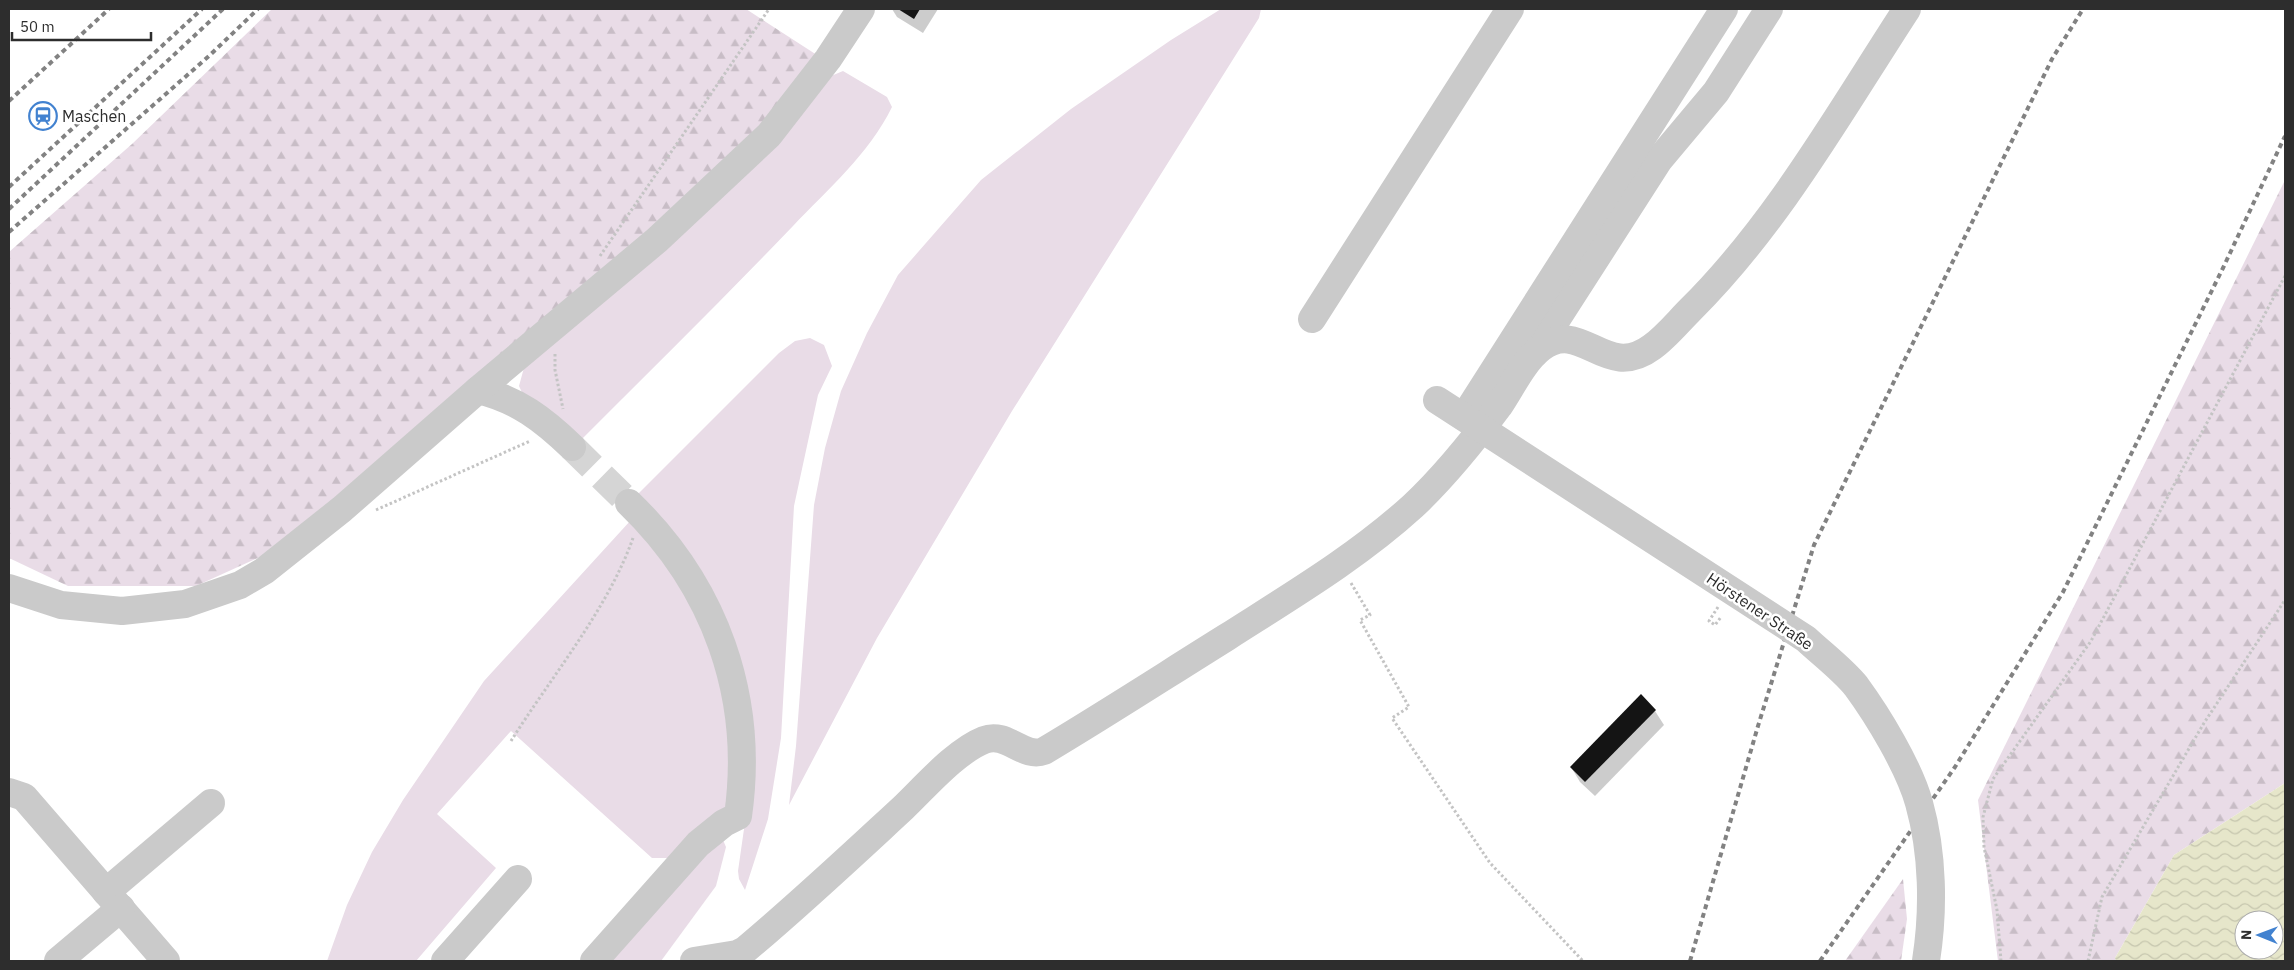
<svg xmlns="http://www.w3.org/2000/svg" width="2294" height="970" viewBox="0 0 2294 970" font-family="'IBM Plex Sans',sans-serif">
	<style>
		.green { fill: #e9dce7 }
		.forest { fill: url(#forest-firs) }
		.water { fill: url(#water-waves); fill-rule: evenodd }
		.shadow { fill: #0003 }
		.building { fill: #141414 }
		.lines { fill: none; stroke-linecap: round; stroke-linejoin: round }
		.minor-tunnel { stroke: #d5d5d5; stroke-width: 28; stroke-dasharray: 28 14; stroke-linecap: butt }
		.path { stroke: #c4c4c4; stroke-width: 3; stroke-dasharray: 2.5 2.5; stroke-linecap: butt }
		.minor { stroke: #cacaca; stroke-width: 28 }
		.rail { stroke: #828282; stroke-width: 4; stroke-dasharray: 5 4; stroke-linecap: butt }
		.minor-bridge { stroke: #cacaca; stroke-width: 28 }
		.labels { text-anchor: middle; stroke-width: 5; stroke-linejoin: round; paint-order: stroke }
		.poi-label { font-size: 16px; fill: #2d2d2d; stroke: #fff; text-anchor: start }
		.street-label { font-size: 16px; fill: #2d2d2d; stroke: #fff }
	</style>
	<defs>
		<pattern id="forest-firs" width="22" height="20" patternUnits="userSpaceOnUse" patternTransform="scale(1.25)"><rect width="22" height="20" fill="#e9dce7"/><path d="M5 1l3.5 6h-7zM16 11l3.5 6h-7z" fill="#c8bdc6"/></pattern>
		<pattern id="water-waves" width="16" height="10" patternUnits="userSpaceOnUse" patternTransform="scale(1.25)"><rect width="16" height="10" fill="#e6e6ca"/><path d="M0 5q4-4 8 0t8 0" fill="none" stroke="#c6c6ae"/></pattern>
	</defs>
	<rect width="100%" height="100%" fill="#fff"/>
	<!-- green -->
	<g class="green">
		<path d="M1221 9H1261L1259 18 1012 411 877 638 789 805 796 746 814 505 825 448 841 391 867 333 898 275 981 180 1071 109 1171 40Z"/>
		<path d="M843 71 887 97 892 107C869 154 828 189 793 226 723 299 651 370 580 441L525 399 519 386 525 364 831 76Z"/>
		<path d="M810 338 824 345 832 366 818 395 794 506 781 738 768 819 745 890 739 879 738 871 747 808 742 680 638 494 779 353 795 341Z"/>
		<path d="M631 520 688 595 719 666 735 763 727 810 671 858H652L511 731 437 814 496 868 416 961H327L347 905 372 852 403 800 484 681Z"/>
		<path d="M723 840 726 847 716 886 661 961H609L706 850Z"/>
	</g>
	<!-- forest -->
	<g class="forest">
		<path d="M272 9H746L820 57 763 129 496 365 284 546 196 586H68L9 558V252L132 144Z"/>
		<path d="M2285 180V783L2174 855 2115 958 2116 961H1998L1978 800Z"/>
		<path d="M1903 879 1907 919 1901 961H1845Z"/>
	</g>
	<!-- water -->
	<path class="water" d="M2285 783V961H2116L2115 958 2174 855ZM2244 920H2274V950H2244Z"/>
	<!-- shadow -->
	<g class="shadow">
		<path d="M892 9H938L923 33 897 17Z"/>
		<path d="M1655 711 1664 725 1595 796 1580 782 1571 767Z"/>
	</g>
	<!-- building -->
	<g class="building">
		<path d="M898 9H920L914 19Z"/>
		<path d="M1641 694 1656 710 1585 782 1570 767Z"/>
	</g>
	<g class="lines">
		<!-- minor-tunnel -->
		<path class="minor-tunnel" d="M572 447 629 503"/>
		<!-- path -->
		<g class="path">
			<path d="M600 256 769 9"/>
			<path d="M555 354V370L563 409"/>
			<path d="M376 510 530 441"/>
			<path d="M1351 583 1370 615 1360 620 1409 707 1392 718 1490 863 1583 961"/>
			<path d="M1718 607 1709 621 1715 625 1721 617"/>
			<path d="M511 741C551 677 608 609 633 538"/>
			<path d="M2001 961 1997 910 1984 847 1983 817 1993 779 2091 641 2285 276"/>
			<path d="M2088 961 2102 897 2204 723 2285 600"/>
		</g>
		<!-- minor -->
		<g class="minor">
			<path d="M1312 319 1510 9"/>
			<path d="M1535 353 1659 160 1716 92 1769 9"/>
			<path d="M478 390C517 399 544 420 572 447"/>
			<path d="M1464 417 1724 9"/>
			<path d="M9 588 61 605 122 611 185 604 240 585 264 571 342 509 478 390 657 240 769 135 828 59 861 9"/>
			<path d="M9 792 24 797 166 961"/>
			<path d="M106 892 211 803"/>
			<path d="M58 961 121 908"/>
			<path d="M445 961 518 879"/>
			<path d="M594 961 698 844 724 823 738 816C755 696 715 586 629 503"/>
			<path d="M694 961 737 954 745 950C800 904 851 856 903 808 925 787 956 751 984 740 1007 731 1023 759 1044 751 1106 714 1166 675 1227 637 1291 596 1357 557 1413 506 1445 476 1473 441 1499 406 1512 387 1523 362 1541 348 1582 317 1605 382 1652 347 1666 337 1678 322 1690 310 1777 224 1841 110 1907 9"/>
		</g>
		<!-- rail -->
		<g class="rail">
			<path d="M9 101 109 9"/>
			<path d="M9 187 202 9"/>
			<path d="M9 209 223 9"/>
			<path d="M9 232 209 56 258 9"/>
			<path d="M1690 961 1758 726 1814 545 2052 59 2083 9"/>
			<path d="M1820 961 1955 767 2063 592 2223 268 2285 136"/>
		</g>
		<!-- minor-bridge -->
		<path class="minor-bridge" d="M1437 400 1806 639C1822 654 1842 669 1856 686 1878 716 1909 767 1919 803 1933 853 1934 910 1926 961"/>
	</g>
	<!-- icons -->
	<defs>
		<symbol id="station-ring" viewBox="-11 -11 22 22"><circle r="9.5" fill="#fff" stroke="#4282d0" stroke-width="1.5"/><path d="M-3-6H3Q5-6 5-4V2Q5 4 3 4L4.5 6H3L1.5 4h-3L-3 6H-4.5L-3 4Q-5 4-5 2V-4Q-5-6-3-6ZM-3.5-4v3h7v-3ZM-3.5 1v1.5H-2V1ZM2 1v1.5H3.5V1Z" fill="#4282d0"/></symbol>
	</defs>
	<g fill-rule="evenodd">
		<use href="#station-ring" x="27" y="100" width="32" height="32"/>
	</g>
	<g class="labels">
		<!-- poi labels -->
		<g class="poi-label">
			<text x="62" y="122">Maschen</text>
		</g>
		<!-- street labels -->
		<g class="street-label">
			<text transform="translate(1760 611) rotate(34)" y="6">Hörstener Straße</text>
		</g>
	</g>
	<!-- border -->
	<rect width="2294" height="970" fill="none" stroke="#2d2d2d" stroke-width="20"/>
	<!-- north arrow -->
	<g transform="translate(2259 935) rotate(271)"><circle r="24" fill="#ffffff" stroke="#ababab"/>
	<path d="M0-4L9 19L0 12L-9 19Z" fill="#4282d0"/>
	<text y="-8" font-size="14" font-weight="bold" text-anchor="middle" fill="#2d2d2d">N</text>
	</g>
	<!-- scale -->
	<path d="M12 32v8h139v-8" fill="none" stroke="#2d2d2d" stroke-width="2.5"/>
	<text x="20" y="32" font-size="15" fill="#2d2d2d" stroke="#ffffff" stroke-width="4" paint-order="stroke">50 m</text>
</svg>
